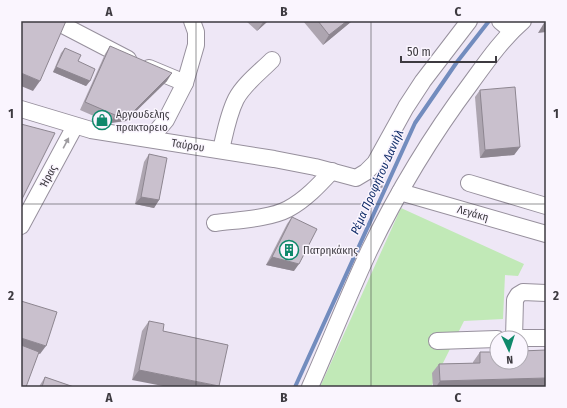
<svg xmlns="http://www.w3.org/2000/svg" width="567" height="408" viewBox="0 0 567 408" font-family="'Fira Sans Condensed',sans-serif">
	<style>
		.green { fill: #c1e9b7 }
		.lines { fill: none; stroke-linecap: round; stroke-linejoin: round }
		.stream { stroke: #728cbe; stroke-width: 4 }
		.minor-casing { stroke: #97909d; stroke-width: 18 }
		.path { stroke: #9b96a1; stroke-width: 2.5; stroke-dasharray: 3 3; stroke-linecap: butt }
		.minor { stroke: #fff; stroke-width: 16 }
		.wall { fill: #ada5b0 }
		.shaded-wall { fill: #8d8690 }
		.building { fill: #c9c0cd; stroke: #8d8690 }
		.oneway { fill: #9e9ca0 }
		.grid { fill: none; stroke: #3d3a40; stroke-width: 1; stroke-opacity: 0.55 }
		.labels { text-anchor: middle; stroke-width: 3; stroke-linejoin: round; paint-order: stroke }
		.poi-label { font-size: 11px; fill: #3d3a40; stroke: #faf5fe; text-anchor: start }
		.street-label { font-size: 11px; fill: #3d3a40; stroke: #faf5fe }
		.water-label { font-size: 12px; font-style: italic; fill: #102c69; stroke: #faf5fe }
		.neatline { fill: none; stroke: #3d3a40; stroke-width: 1.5 }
		.grid-label { font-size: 13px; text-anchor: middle; font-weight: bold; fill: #3d3a40 }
	</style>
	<rect width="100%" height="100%" fill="#eee7f6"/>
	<!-- green -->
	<path class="green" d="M401 208 524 264 518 276 505 275 503 319 464 321 431 387H320Z"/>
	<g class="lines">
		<!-- stream -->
		<path class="stream" d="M295 387 415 123 457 62 489 21"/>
		<defs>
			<g id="minor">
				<path d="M55 21 128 59"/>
				<path d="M500 21 512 31"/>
				<path d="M149 68 185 83"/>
				<path d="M21 109 91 130 274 159 315 167 356 178 366 172 375 163 406 107 423 81 469 21"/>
				<path d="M150 139 166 120 185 83 196 45V32L192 21"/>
				<path d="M221 150C225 133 228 115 236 99 244 84 260 72 272 60"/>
				<path d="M469 183 546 206"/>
				<path d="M400 192 546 234"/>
				<path d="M215 223C237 220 269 219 288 209 305 200 319 185 332 171"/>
				<path d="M21 226 75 126"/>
				<path d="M514 338 515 300 518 295 523 292 546 293"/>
				<path d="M521 338H546"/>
				<path d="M437 341 497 339"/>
				<path d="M310 387C330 342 348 296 369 251 397 193 432 135 471 83 487 61 502 39 523 21"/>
			</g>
		</defs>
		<!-- minor casing -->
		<use href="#minor" class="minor-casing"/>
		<!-- path -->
		<path class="path" d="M374 184 386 188"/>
		<!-- minor -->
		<use href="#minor" class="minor"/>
	</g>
	<!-- wall -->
	<g class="wall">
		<path d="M246 21H268L257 31Z"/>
		<path d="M303 21H352L323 45Z"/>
		<path d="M110 46 167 81 126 121 110 123 80 110 105 54Z"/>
		<path d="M65 48 78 61 90 81 86 86 53 72 61 53Z"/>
		<path d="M480 90 520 147 514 155 480 158 475 97Z"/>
		<path d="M149 154 159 200 154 208 135 204 144 162Z"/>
		<path d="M292 217 294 271 266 265 287 224Z"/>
		<path d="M149 321 163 331 228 345 132 380 142 331Z"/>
		<path d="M480 352 546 387H433L432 373 439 364 473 363V362Z"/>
		<path d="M45 377 74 387H39L40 385Z"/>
	</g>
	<!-- shaded-wall -->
	<g class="shaded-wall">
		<path d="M264 21H268L257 31Z"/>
		<path d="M347 21H352L323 45 329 35Z"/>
		<path d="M544 23H546V32L538 33Z"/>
		<path d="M56 67 90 81 86 86 53 72Z"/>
		<path d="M21 73 40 81 33 91 21 86Z"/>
		<path d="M172 73 167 81 126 121 110 123 115 115Z"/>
		<path d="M520 147 514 155 480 158 485 150Z"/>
		<path d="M141 197 159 200 154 208 135 204Z"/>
		<path d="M272 257 299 264 294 271 266 265Z"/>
		<path d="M21 338 46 346 40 354 21 347Z"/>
		<path d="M139 370 219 386V387H168L132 380Z"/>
		<path d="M546 378V387H436L440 381Z"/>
	</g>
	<!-- building -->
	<g class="building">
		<path d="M21 21H66L40 81 21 73Z"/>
		<path d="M318 21H347L329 35Z"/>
		<path d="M110 46 172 73 131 114 115 115 85 102Z"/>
		<path d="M65 48 81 55 78 61 95 69 90 81 56 67Z"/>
		<path d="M515 87 520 147 485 150 480 90Z"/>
		<path d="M21 124 55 133 21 201Z"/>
		<path d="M149 154 167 158 159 200 141 197Z"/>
		<path d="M292 217 317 229 299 264 272 257Z"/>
		<path d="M21 301 57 312 46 346 21 338Z"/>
		<path d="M149 321 164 324 163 331 228 345 219 386 139 370Z"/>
		<path d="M21 345 39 352 26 387H21Z"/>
		<path d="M546 350V378L440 381 439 364 480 363V352H497V362H521V351Z"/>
		<path d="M45 377 74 387H42Z"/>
	</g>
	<!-- one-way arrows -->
	<defs><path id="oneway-solid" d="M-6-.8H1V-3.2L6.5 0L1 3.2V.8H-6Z"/></defs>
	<use class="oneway" href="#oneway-solid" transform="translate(66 143) rotate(-62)"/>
	<!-- grid -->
	<path class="grid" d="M196 21V387M371 21V387M21 204H546"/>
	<!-- icons -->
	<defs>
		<symbol id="shop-ring" viewBox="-11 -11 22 22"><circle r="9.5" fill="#faf5fe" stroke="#0f896b" stroke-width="1.5"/><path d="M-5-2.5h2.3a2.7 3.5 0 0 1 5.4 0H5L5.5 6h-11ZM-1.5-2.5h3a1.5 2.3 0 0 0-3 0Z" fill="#0f896b"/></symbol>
		<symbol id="building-ring" viewBox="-11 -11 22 22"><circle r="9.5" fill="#faf5fe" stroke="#0f896b" stroke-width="1.5"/><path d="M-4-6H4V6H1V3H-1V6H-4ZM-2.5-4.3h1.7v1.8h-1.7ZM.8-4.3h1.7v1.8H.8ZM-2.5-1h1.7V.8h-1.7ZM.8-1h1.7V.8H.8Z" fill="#0f896b"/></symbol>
	</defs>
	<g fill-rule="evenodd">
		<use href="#shop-ring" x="91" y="109" width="22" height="22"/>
		<use href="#building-ring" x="278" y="239" width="22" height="22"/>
	</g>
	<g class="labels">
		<!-- poi labels -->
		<g class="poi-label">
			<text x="116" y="118">Αργουδελης<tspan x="116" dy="13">πρακτορειο</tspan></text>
			<text x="303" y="254">Πατρηκάκης</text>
		</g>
		<!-- street labels -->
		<g class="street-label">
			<text transform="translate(188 145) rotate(9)" y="4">Ταύρου</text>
			<text transform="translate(48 176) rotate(-62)" y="4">Ήρας</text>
			<text transform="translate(473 213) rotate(16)" y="4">Λεγάκη</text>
		</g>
		<!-- water labels -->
		<g class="water-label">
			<text transform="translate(377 182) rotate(-66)" y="4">Ρέμα Προφήτου Δανιήλ</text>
		</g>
	</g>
	<!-- border -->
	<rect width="567" height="408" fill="none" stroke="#faf5fe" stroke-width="44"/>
	<!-- north arrow -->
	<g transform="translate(509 350) rotate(176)"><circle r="19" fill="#faf5fe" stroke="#aeaab2"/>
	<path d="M0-3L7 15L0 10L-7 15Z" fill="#0f896b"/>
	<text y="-6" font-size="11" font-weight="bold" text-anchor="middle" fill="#3d3a40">N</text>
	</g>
	<!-- scale -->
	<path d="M401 56v6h95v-6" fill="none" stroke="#3d3a40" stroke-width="2"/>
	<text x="407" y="56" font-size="12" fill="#3d3a40" stroke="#faf5fe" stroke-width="3" paint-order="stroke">50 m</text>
	<rect x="22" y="22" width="523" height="364" class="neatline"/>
	<g class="grid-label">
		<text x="109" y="16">A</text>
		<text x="284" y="16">B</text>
		<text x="458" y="16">C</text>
		<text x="11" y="118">1</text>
		<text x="556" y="118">1</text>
		<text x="11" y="300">2</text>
		<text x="556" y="300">2</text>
		<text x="109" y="402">A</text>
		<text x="284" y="402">B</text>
		<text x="458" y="402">C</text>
	</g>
</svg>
